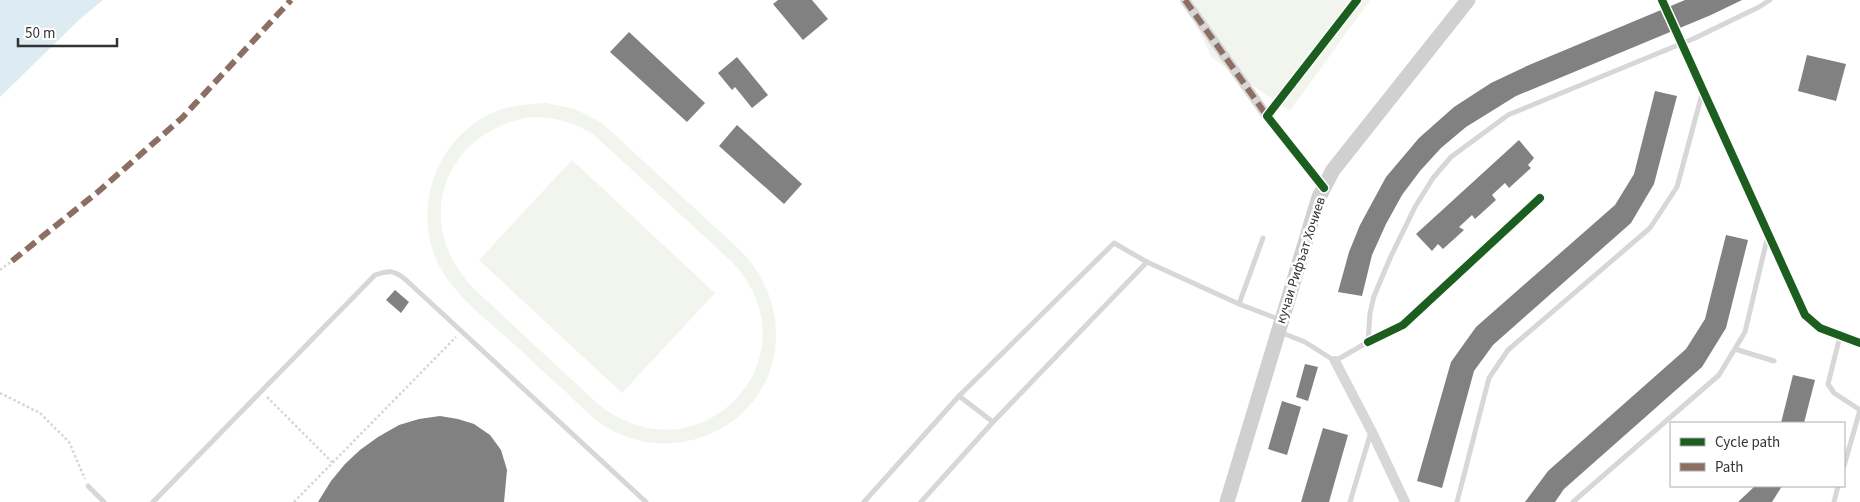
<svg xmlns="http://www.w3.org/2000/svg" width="1860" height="502" viewBox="0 0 1860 502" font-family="'Source Sans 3',sans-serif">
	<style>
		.green { fill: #f1f5ed; fill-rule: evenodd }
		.water { fill: #ddebf3 }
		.building { fill: #818181 }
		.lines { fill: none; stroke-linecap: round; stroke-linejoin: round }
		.street-tunnel { stroke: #d6d6d6; stroke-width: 10; stroke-dasharray: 10 5; stroke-linecap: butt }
		.path { stroke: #d6d6d6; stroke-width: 2.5; stroke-dasharray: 2.5 2.5; stroke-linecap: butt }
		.lane { stroke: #d7d7d7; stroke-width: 5 }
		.street { stroke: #d7d7d7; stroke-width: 10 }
		.secondary { stroke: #d0d0d0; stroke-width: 15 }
		.lane-bridge { stroke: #d7d7d7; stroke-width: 5 }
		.quiet { stroke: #8d6e63; stroke-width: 6; stroke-dasharray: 12 6; stroke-linecap: butt }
		.cycleway-casing { stroke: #fff; stroke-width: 11 }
		.cycleway { stroke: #1b5e20; stroke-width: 8 }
		.labels { text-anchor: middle; stroke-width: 5; stroke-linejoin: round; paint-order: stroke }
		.street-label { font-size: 14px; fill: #333; stroke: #fff }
	</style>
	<rect width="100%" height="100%" fill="#fff"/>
	<!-- green -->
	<g class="green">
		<path d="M1184 0H1370L1290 111 1212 58Z"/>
		<path d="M546 103 575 109 602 123 741 251C773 285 786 331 768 376 757 402 736 423 710 434 675 449 635 446 603 425 590 416 578 404 567 393 550 378 534 363 517 347 489 321 452 295 436 259 411 201 442 129 502 109 517 105 531 104 546 103ZM531 117C555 117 574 122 594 135L731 261C821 354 701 486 598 404L472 287C411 221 444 131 531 117Z"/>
		<path d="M572 160 715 293 622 393 479 260Z"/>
	</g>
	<!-- water -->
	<path class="water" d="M0 0H103L80 19 0 97Z"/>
	<!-- building -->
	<g class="building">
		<path d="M778 0H812L828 19 803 40 773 4Z"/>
		<path d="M1685 0H1742L1711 15 1516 96 1466 127 1441 148 1420 171 1402 195 1386 224 1372 255 1362 296 1338 292 1349 252 1360 225 1386 177 1419 138 1454 107 1491 83 1529 65Z"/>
		<path d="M629 32 705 103 687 122 610 52Z"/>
		<path d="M1807 55 1846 64 1836 101 1798 91Z"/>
		<path d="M737 57 768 95 752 108 735 87 732 90 718 73Z"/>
		<path d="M1655 91 1677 96 1654 184 1631 223 1493 345 1474 371 1442 488 1417 481 1451 362 1476 327 1615 205 1634 174Z"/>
		<path d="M737 125 802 184 784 204 719 146Z"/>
		<path d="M1519 140 1534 158 1528 165 1531 168 1509 188 1505 183 1492 195 1496 200 1475 219 1472 215 1459 227 1464 230 1443 249 1438 244 1432 251 1416 234Z"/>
		<path d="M1726 235 1748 240 1726 328 1702 367 1564 489 1555 502H1525L1548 471 1686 349 1705 319Z"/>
		<path d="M395 290 409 302 401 313 386 300Z"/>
		<path d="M1305 364 1318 367 1308 401 1296 397Z"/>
		<path d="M1793 375 1815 380 1804 423H1781Z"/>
		<path d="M1282 401 1301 407 1287 455 1268 449Z"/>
		<path d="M440 416 458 419 474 424 490 435 501 450 507 470 504 502H318L331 481 345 464 360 450 378 437 399 425 419 419Z"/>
		<path d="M1323 428 1348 435 1329 502H1301Z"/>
		<path d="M1755 486H1782L1772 502H1738Z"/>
	</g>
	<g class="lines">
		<!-- street-tunnel -->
		<path class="street-tunnel" d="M1665 8 1675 30"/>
		<!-- path -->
		<g class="path">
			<path d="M0 270 12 261"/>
			<path d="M0 393 40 413 69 442 85 479"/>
			<path d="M267 397 332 462"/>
			<path d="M294 502 456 337"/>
		</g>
		<!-- lane -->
		<g class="lane">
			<path d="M1695 38 1759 7 1770 0"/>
			<path d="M1239 304 1263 238"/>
			<path d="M1280 332 1305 342 1335 361 1368 342 1370 313 1374 296 1391 256 1415 207 1433 178 1451 157 1508 115 1666 50"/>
			<path d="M1840 336 1828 384 1834 393 1860 410 1844 466"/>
			<path d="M1735 349 1774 361"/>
			<path d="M959 396 993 422"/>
			<path d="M88 486 104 502"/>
			<path d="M153 502 375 275C390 270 394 270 406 280L646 502"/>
			<path d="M864 502 959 396 1114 243 1147 262"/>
			<path d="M921 502 993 422 1147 262 1239 304 1281 320"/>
			<path d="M1350 502 1371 432"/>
			<path d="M1457 502 1489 378 1508 350 1650 228 1677 187 1702 94"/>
			<path d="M1573 502 1719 375 1745 332 1768 235"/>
			<path d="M1834 502 1838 486"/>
		</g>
		<!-- street -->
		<g class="street">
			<path d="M1185 0 1267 116"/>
			<path d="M1662 0 1665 8"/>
			<path d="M1675 30 1805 315 1820 328 1860 343"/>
			<path d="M1324 188 1267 116 1357 0"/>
			<path d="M1368 342 1403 325 1540 198"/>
			<path d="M1335 361 1372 432 1405 502"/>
		</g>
		<!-- secondary -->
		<path class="secondary" d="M1227 502 1319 197 1333 170 1468 0"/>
		<!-- lane-bridge -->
		<path class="lane-bridge" d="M1666 50 1695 38"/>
		<!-- quiet -->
		<g class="quiet">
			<path d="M1185 0 1267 116"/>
			<path d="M12 261 99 191 182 118 291 0"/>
		</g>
		<defs>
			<g id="cycleway">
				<path d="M1662 0 1805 315 1820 328 1860 343"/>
				<path d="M1324 188 1267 116 1357 0"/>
				<path d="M1368 342 1403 325 1540 198"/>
			</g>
		</defs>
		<!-- cycleway casing -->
		<use href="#cycleway" class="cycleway-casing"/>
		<!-- cycleway -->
		<use href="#cycleway" class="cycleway"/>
	</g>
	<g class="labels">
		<!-- street labels -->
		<g class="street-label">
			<text transform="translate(1300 260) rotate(-72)" y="5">кучаи Рифъат Хочиев</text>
		</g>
	</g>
	<!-- legend -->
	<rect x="1670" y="422" width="175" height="65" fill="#ffffff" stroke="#adadad"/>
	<rect x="1680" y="438" width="25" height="8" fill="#1b5e20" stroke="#adadad"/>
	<text x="1715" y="447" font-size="15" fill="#333333">Cycle path</text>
	<rect x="1680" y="463" width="25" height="8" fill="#8d6e63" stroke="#adadad"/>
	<text x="1715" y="472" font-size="15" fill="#333333">Path</text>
	<!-- scale -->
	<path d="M18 38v8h99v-8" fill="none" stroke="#333333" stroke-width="2.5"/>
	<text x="25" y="38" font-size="15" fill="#333333" stroke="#ffffff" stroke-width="4" paint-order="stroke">50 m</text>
</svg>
